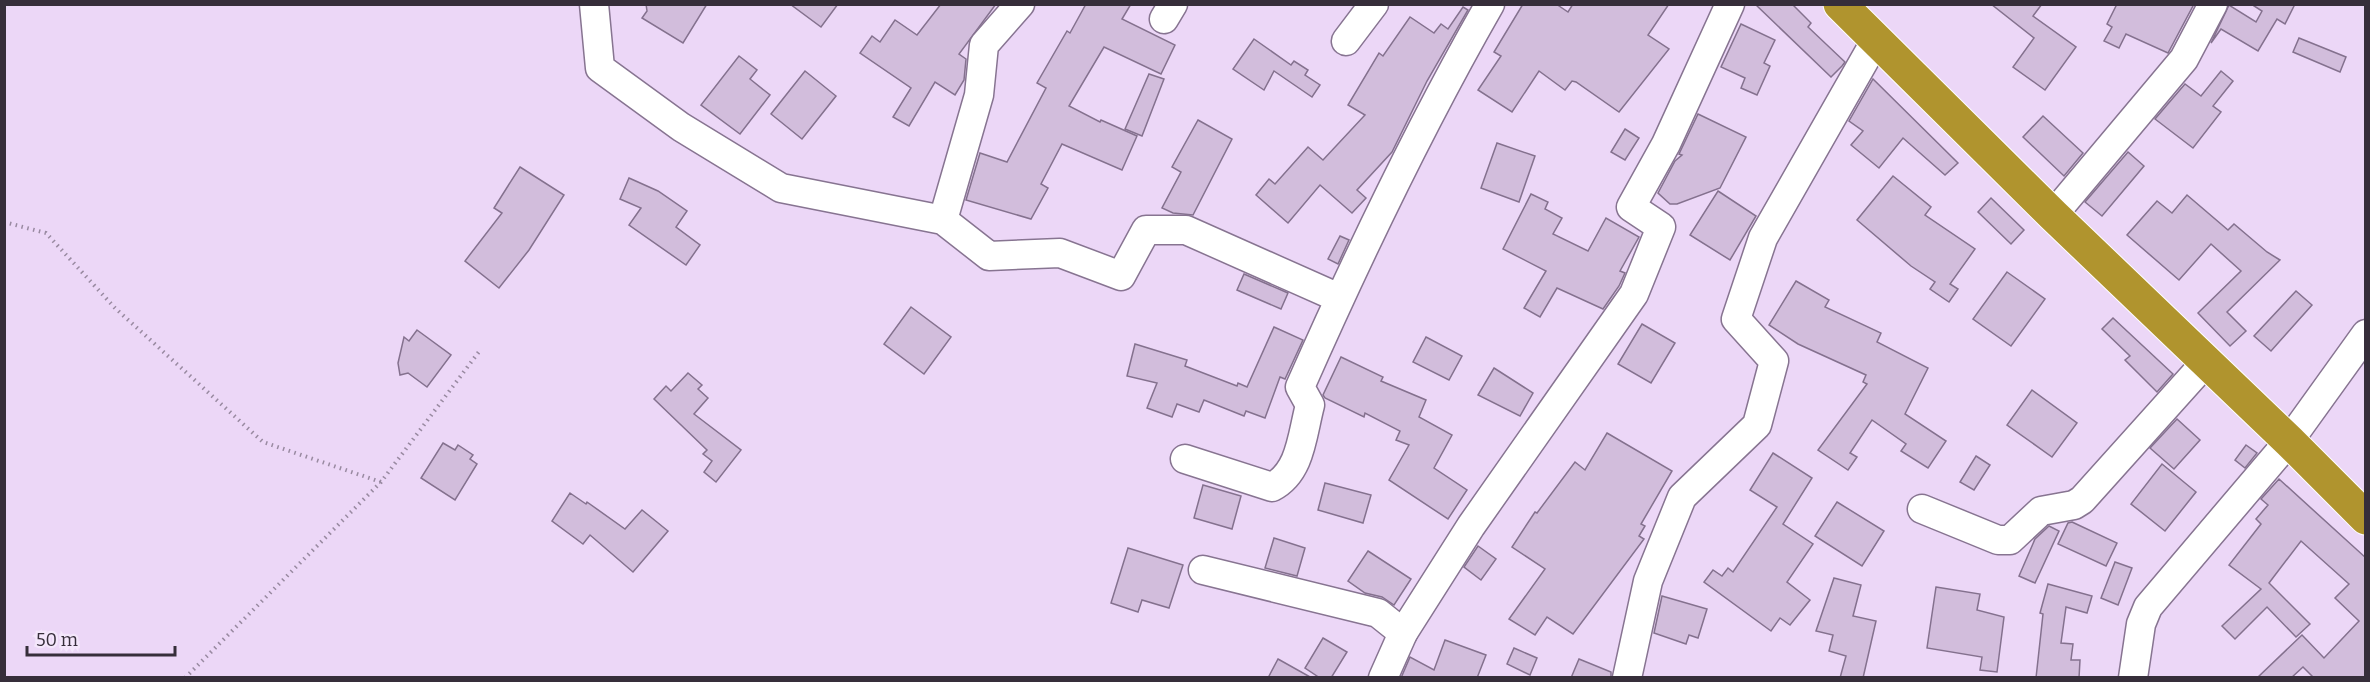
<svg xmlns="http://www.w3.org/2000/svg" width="2370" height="682" viewBox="0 0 2370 682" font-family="Bitter,serif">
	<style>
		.building { fill: #d2bddc; stroke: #84718e; stroke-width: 1.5 }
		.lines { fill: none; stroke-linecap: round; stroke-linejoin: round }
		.minor-casing { stroke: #877491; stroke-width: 31 }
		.highway-casing { stroke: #fff; stroke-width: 35 }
		.path { stroke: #998aa1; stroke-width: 4; stroke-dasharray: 1.5 4.5; stroke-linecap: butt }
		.minor { stroke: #fff; stroke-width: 28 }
		.highway { stroke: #b0942e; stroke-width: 33 }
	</style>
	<rect width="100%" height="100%" fill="#ecd7f7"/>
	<!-- building -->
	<g class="building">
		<path d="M646 4H707L683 43 642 18 647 11Z"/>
		<path d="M790 4H838L821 27Z"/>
		<path d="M941 4H996L959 54 966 59 964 80 955 95 935 82 909 126 893 117 911 88 860 53 872 36 880 42 895 20 917 35Z"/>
		<path d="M1086 4H1131L1122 19 1175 45 1161 74 1104 47 1069 106 1100 122 1101 120 1137 136 1122 170 1062 144 1041 184 1048 188 1031 219 966 200 980 153 1007 162 1046 88 1037 83 1067 31 1070 33Z"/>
		<path d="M1523 4H1556L1568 12 1573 4H1669L1648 35 1669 49 1619 112 1576 82 1572 81 1565 90 1539 71 1512 112 1478 90 1501 56 1494 52Z"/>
		<path d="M1755 4H1792L1811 23 1808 27 1845 62 1842 66 1831 77Z"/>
		<path d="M1991 4H2042L2033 16 2076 47 2045 90 2013 67 2034 38Z"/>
		<path d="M2117 4H2194L2168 53 2126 34 2119 48 2104 41 2112 27 2107 24Z"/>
		<path d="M2251 4H2295L2285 24 2277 19 2258 51 2221 29 2211 43 2229 5 2256 22 2262 11Z"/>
		<path d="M1463 7 1468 10 1427 81 1392 152 1357 190 1366 198 1352 213 1320 185 1288 223 1256 195 1269 179 1275 184 1308 147 1323 160 1365 115 1348 105 1379 53 1383 56 1410 17 1434 33 1441 24 1448 29Z"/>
		<path d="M1741 24 1775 40 1764 63 1770 66 1757 95 1741 88 1745 78 1721 67Z"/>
		<path d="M2299 38 2346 57 2340 72 2293 52Z"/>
		<path d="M1254 39 1291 65 1294 61 1308 70 1305 75 1320 85 1312 97 1274 71 1264 90 1233 69Z"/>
		<path d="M739 56 757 70 750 79 770 95 740 134 701 105Z"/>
		<path d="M805 71 836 96 802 139 771 114Z"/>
		<path d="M2221 71 2233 81 2213 106 2221 112 2193 148 2155 119 2185 84 2201 96Z"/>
		<path d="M1149 74 1164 79 1142 136 1125 129Z"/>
		<path d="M1873 79 1958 163 1945 175 1903 138 1879 168 1851 145 1863 131 1849 121Z"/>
		<path d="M1698 114 1746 137 1720 188 1677 204H1670L1658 193 1675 161 1682 155 1679 154Z"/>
		<path d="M2043 116 2083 153 2064 176 2023 137Z"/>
		<path d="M1198 120 1232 139 1193 215 1173 213 1162 208 1181 172 1172 167Z"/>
		<path d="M1625 129 1639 138 1625 160 1611 152Z"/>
		<path d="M1497 143 1535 156 1519 202 1481 188Z"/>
		<path d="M2128 152 2144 166 2102 216 2085 202Z"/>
		<path d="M520 167 564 195 529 250 499 288 465 261 502 213 494 208Z"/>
		<path d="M1893 176 1931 207 1925 215 1975 249 1950 284 1958 289 1949 302 1930 289 1935 282 1911 266 1857 220Z"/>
		<path d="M629 178 658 191 687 211 676 227 700 245 686 265 629 225 641 208 620 199Z"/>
		<path d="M1718 191 1756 216 1730 260 1690 235Z"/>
		<path d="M1531 194 1548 202 1545 209 1562 218 1553 234 1588 251 1606 218 1639 237 1620 271 1625 273 1619 286 1603 309 1557 288 1540 317 1524 308 1546 271 1503 249Z"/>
		<path d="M2187 195 2228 230 2234 224 2267 252 2280 260 2227 312 2246 331 2230 346 2198 313 2241 271 2211 244 2179 280 2127 235 2157 201 2172 213Z"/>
		<path d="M1991 198 2024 230 2011 244 1978 212Z"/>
		<path d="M1340 236 1349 240 1338 264 1328 259Z"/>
		<path d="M2007 272 2045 299 2011 346 1973 319Z"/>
		<path d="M1244 274 1288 293 1281 309 1237 290Z"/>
		<path d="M1796 281 1829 300 1825 307 1881 333 1877 342 1928 368 1905 414 1946 441 1928 468 1901 451 1906 444 1872 420 1850 453 1857 457 1848 470 1818 450 1867 384 1863 382 1866 375 1798 344 1769 325Z"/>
		<path d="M2296 291 2312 305 2271 351 2254 336Z"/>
		<path d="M911 307 951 337 924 374 884 344Z"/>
		<path d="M2113 318 2173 374 2157 392 2125 360 2130 356 2102 329Z"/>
		<path d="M1642 324 1675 343 1651 383 1618 364Z"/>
		<path d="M1274 327 1303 340 1285 379 1280 377 1265 418 1246 411 1244 416 1204 400 1199 412 1177 404 1172 417 1147 408 1157 383 1127 376 1135 344 1187 360 1185 366 1237 386 1238 383 1247 387Z"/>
		<path d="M417 330 451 355 427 387 408 373 400 375 398 363 404 337 409 341Z"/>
		<path d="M1426 337 1462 356 1449 380 1413 362Z"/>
		<path d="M1341 357 1383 377 1381 381 1426 400 1419 417 1452 435 1434 468 1467 490 1448 519 1389 480 1409 445 1396 440 1400 431 1365 413 1364 417 1325 398 1323 395Z"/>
		<path d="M1494 368 1533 393 1520 416 1478 395Z"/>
		<path d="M688 373 702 385 698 389 708 398 694 414 741 450 716 482 704 472 712 461 703 454 707 450 654 399 666 386 671 391Z"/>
		<path d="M2032 390 2077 423 2052 457 2007 425Z"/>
		<path d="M2177 419 2200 440 2174 469 2150 448Z"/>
		<path d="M1607 433 1672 471 1641 524 1645 526 1639 536 1644 539 1573 634 1547 617 1535 635 1509 619 1545 569 1512 547 1535 512 1537 513 1575 462 1585 470Z"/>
		<path d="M443 443 455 450 458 445 473 455 470 459 477 464 455 500 421 478Z"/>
		<path d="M2246 445 2257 453 2245 468 2235 460Z"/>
		<path d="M1773 453 1812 478 1783 524 1813 544 1787 582 1810 600 1790 625 1780 618 1771 631 1704 582 1713 570 1722 576 1728 568 1733 572 1777 507 1750 490Z"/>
		<path d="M1976 456 1990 465 1974 490 1960 482Z"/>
		<path d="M2162 464 2196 492 2165 531 2131 504Z"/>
		<path d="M2279 479 2366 558V678H2314L2303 667 2291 678H2257L2302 635 2324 658 2359 621 2335 598 2349 584 2301 541 2269 583 2310 624 2296 637 2267 607 2235 639 2222 626 2261 589 2229 565 2261 524 2256 519 2268 505 2261 499Z"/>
		<path d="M1325 483 1371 495 1363 523 1318 510Z"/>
		<path d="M1203 485 1241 496 1232 529 1194 518Z"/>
		<path d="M570 493 586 504 587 502 625 529 642 510 668 531 633 572 590 535 583 544 552 521Z"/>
		<path d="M1837 502 1884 531 1862 566 1815 536Z"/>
		<path d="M2072 522 2117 543 2106 566 2058 544 2068 523Z"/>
		<path d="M2049 526 2059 531 2035 583 2019 576 2035 539Z"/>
		<path d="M1274 538 1305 548 1297 576 1265 568Z"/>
		<path d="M1478 546 1496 559 1481 580 1464 567Z"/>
		<path d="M1128 548 1183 565 1169 608 1142 600 1138 612 1111 603Z"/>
		<path d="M1368 551 1411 579 1394 605 1382 597 1365 593 1348 581Z"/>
		<path d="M2115 562 2132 568 2118 605 2101 598Z"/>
		<path d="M1834 578 1861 585 1853 616 1876 621 1863 678H1840L1846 656 1829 651 1833 635 1816 631Z"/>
		<path d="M2048 584 2092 596 2087 613 2066 607 2061 643 2073 644 2071 660H2080L2079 678H2036L2043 614 2040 613Z"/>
		<path d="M1936 587 1980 594 1977 610 2004 617 1997 672 1980 670 1982 657 1927 648Z"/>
		<path d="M1662 596 1707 609 1698 638 1689 635 1686 644 1654 633Z"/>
		<path d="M1323 638 1347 652 1331 678H1320L1305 668Z"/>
		<path d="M1445 640 1486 655 1477 678H1401L1410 657 1434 670Z"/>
		<path d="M1514 648 1537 658 1530 675 1507 664Z"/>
		<path d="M1278 659 1312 678H1268Z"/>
		<path d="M1579 659 1611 672V678H1571Z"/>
	</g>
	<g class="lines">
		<defs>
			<g id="minor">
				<path d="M594 4 600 68 681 127 781 188 943 220 989 256 1060 253 1121 276 1146 230H1186L1339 298"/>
				<path d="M1164 19 1173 4"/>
				<path d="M1346 41 1374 4"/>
				<path d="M2053 215 2184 59 2213 4"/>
				<path d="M943 220 979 95 984 45 1020 4"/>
				<path d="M1185 459 1272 487C1301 472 1302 435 1310 405L1300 387C1357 258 1419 128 1490 4"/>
				<path d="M1922 509 1998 540H2010L2041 511 2074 505 2082 500 2206 362"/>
				<path d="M1203 570 1378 613 1403 633"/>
				<path d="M1383 678 1403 633 1471 526 1634 294 1661 227 1631 207 1666 144 1730 4"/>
				<path d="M1627 678 1648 581 1682 497 1757 425 1774 361 1736 319 1763 238 1876 40"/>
				<path d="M2133 678 2141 624 2148 607 2289 441 2366 334"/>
			</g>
			<path id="highway" d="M1840 4 2053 215 2289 441 2366 518"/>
		</defs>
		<!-- minor casing -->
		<use href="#minor" class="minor-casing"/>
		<!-- highway casing -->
		<use href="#highway" class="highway-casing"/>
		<!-- path -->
		<g class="path">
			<path d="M4 222 46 233 115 308 263 442 381 482"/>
			<path d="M185 678 381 482 481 349"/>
		</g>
		<!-- minor -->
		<use href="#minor" class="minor"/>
		<!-- highway -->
		<use href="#highway" class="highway"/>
	</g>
	<!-- border -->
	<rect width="2370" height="682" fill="none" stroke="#362e3a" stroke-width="12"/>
	<!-- scale -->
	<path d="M27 646v9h148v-9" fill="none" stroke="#362e3a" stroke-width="3"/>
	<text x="36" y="646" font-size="18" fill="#362e3a" stroke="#f4e7fb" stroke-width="4.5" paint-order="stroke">50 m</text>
</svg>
